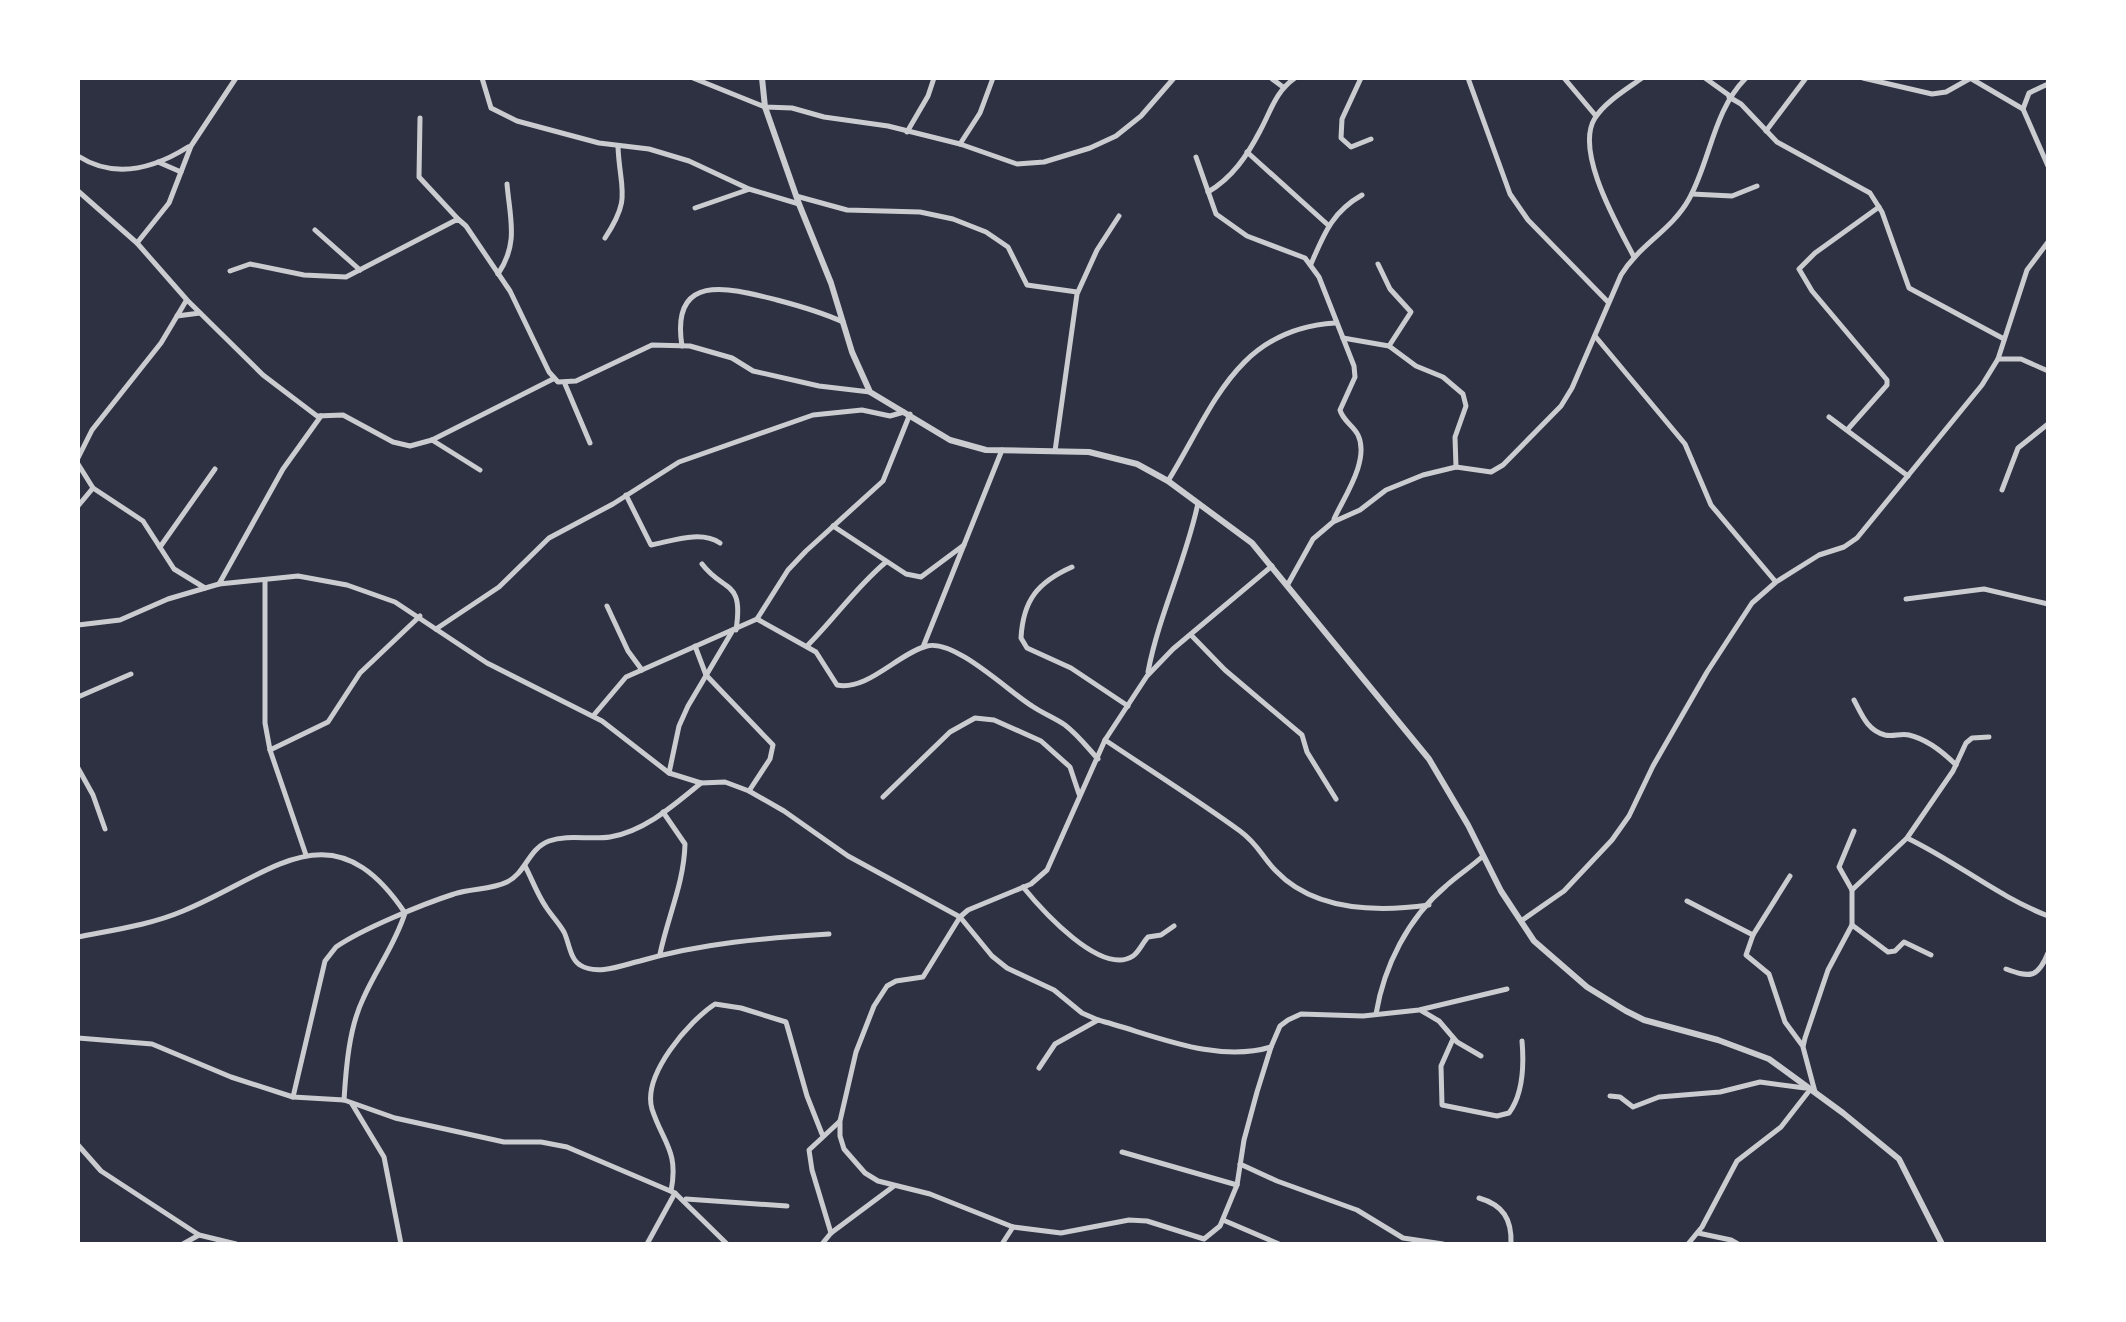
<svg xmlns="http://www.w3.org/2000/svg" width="2126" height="1322" viewBox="0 0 2126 1322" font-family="Poppins,sans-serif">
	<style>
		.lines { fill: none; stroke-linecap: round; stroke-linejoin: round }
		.minor { stroke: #caccd0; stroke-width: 5 }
		.tertiary { stroke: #caccd0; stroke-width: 6 }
	</style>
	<rect width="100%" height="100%" fill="#2d3142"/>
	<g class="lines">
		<!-- minor -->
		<g class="minor">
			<path d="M482 78 491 108 517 121 599 143 649 149 689 161 749 189 799 204"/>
			<path d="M693 78 765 107 792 108 824 117 888 126 960 144 1017 164 1044 162 1090 148 1116 136 1141 116 1174 78"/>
			<path d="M1271 78 1283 87"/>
			<path d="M1361 78 1342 119 1341 138 1351 147 1371 139"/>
			<path d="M1468 78 1510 194 1528 220 1608 302"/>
			<path d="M1564 78 1596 116"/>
			<path d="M1705 78 1730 96"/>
			<path d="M1863 78 1932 94 1946 92 1971 78"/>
			<path d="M1970 78 2023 109 2048 166"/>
			<path d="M1729 97 1741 104 1777 142 1870 193 1882 212 1909 288 2004 339"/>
			<path d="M2023 109 2029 93 2048 84"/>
			<path d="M420 118 419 177 458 219"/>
			<path d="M1766 131 1806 78"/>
			<path d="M907 132 928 96 934 78"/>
			<path d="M960 144 980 113 993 78"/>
			<path d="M1247 152 1328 225"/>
			<path d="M78 156C114 179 153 169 188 147"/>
			<path d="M1196 157 1216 214 1247 236 1305 258 1319 277 1354 366 1355 377 1340 410C1343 421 1353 425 1358 435 1370 460 1344 497 1334 519"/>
			<path d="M158 162 181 172"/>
			<path d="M78 191 137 243 187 300 263 375 317 416 343 415 393 442 410 446 432 440 553 379"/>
			<path d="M1208 192C1232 178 1247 156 1260 131 1271 111 1275 92 1295 78"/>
			<path d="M1692 194 1732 196 1757 186"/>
			<path d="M796 196 847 210 920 212 953 219 986 232 1008 247 1027 285 1077 292"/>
			<path d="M695 208 747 190"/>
			<path d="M315 230 360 270"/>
			<path d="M605 238C632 197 620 191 618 147"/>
			<path d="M137 243 169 203 191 146 236 78"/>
			<path d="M1634 257C1618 226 1574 151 1595 118 1605 102 1627 89 1642 78"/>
			<path d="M1311 264C1324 234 1332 212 1362 195"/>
			<path d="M1378 264 1390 289 1411 312 1389 346"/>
			<path d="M230 271 250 264 304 275 346 277 458 219 466 226 510 291 549 372 558 382 576 381 652 345 690 346 732 358 753 371 819 386 870 392"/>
			<path d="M498 274C519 243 510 219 507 184"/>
			<path d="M177 316 200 313"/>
			<path d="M1595 336 1685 444 1711 505 1775 581"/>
			<path d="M1343 338 1389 346 1416 366 1443 377 1463 394 1466 406 1455 437 1456 467"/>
			<path d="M682 346C670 271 730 288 777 300 800 306 821 312 843 322"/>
			<path d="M1998 359H2021L2048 371"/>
			<path d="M565 384 590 443"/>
			<path d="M1829 417 1908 476"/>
			<path d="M1848 429 1887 385V380L1812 291 1799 269 1815 253 1879 207"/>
			<path d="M432 440 480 470"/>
			<path d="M1055 451 1077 294 1097 250 1119 216"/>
			<path d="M78 458 92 430 161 343 186 301"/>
			<path d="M78 464 93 488 143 521 174 569 205 588"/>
			<path d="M1168 481C1213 408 1236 329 1335 323"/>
			<path d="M2002 490 2018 448 2048 424"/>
			<path d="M626 495 651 545C672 541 701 530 720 543"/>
			<path d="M78 506 93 488"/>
			<path d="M833 526 906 574 921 577 964 545"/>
			<path d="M160 547 215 469"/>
			<path d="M702 564C724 593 744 579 736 630"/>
			<path d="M1272 566 1173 649 1147 676 1105 740 1047 870 1031 884 968 910 960 917 923 977 896 981 887 986 874 1006 856 1052 840 1121V1136L844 1149 865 1173 878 1181 930 1194 1013 1227 1061 1233 1129 1220 1147 1221 1204 1239 1220 1226 1237 1185 1244 1140 1257 1092 1271 1047 1280 1026 1288 1020 1301 1014 1363 1016 1419 1010 1507 989"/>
			<path d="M1072 567C1038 582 1023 600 1021 638L1027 648 1071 668 1128 706"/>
			<path d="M265 580V723L270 750 306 855"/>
			<path d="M219 584 283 469 321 416"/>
			<path d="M1288 584 1313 539 1333 522 1360 510 1386 490 1423 475 1456 467 1491 472 1503 465 1561 406 1572 388 1621 275C1639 245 1672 230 1689 199 1711 159 1713 111 1746 78"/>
			<path d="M1906 599 1984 589 2048 604"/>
			<path d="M607 606 628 651 642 670"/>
			<path d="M757 619 788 570 806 551 883 481 910 414"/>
			<path d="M78 625 120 620 168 599 219 584 298 576 347 585 395 602 487 663 602 721 669 773 701 783 725 782 749 791 784 811 848 856 960 917 992 956 1007 968 1054 990 1082 1013 1098 1020C1152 1034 1215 1064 1271 1047"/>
			<path d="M436 629 499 587 549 538 613 504 679 462 813 415 862 410 890 416 904 412"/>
			<path d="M1191 635 1225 670 1302 735 1307 752 1336 799"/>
			<path d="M808 645C835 618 857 586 886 562"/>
			<path d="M695 646 706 675 773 745 770 759 749 791"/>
			<path d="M923 647 1002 450"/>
			<path d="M1148 672C1159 614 1186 561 1198 503"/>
			<path d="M78 697 131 674"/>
			<path d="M1854 700C1862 715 1867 730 1885 735 1893 737 1901 733 1909 735 1926 739 1944 753 1956 765"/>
			<path d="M593 716 626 677 757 619 816 652 837 685C868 691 897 654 927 646 955 639 1009 692 1032 706 1042 713 1055 718 1065 725 1078 735 1087 747 1098 759"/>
			<path d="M1105 740C1151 771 1196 799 1240 831 1259 845 1261 856 1276 871 1314 911 1378 912 1429 905"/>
			<path d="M270 750 328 722 360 673 420 616"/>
			<path d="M78 768 93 795 105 829"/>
			<path d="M669 773 679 726 688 706 733 630"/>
			<path d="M883 797 950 732 975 718 994 720 1041 741 1070 767 1079 794"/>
			<path d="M1907 838C1957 862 1997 896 2048 916"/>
			<path d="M525 866C532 879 537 894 546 907 551 915 559 923 564 932 569 942 570 959 580 965 597 976 623 965 640 961 702 943 765 938 829 934"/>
			<path d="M1790 876 1753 935 1746 955 1769 974 1785 1022 1802 1045"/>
			<path d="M1023 887C1041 909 1101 977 1133 956 1139 952 1143 942 1148 937L1161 935 1174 926"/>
			<path d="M1852 890 1907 838 1953 771 1966 743 1972 738 1989 737"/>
			<path d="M1687 901 1753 935"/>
			<path d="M1521 921 1564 891 1612 840 1629 816 1653 766 1707 672 1752 603 1776 582 1819 555 1844 547 1857 538 1982 385 1998 359 2027 270 2048 242"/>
			<path d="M1852 925 1888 952 1895 951 1904 942 1931 955"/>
			<path d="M78 937C113 930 150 925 183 911 271 875 332 804 405 913 395 945 376 969 363 999 349 1028 346 1068 344 1100"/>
			<path d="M660 954C668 916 684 883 685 844L663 812"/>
			<path d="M2006 969C2030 978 2038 978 2048 953"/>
			<path d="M1422 1011 1439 1021 1457 1042 1481 1056"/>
			<path d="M1376 1014C1384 966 1408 918 1446 886 1458 875 1471 867 1483 856"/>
			<path d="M78 1038 152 1044 231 1077 293 1097 344 1100 395 1118 504 1142H541L567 1147 675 1193 727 1244"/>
			<path d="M1453 1039 1441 1066 1442 1105 1497 1116 1509 1113C1523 1094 1524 1064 1522 1041"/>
			<path d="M1039 1068 1055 1044 1098 1020"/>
			<path d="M1815 1092 1803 1047 1805 1038 1828 970 1852 925V890L1839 867 1854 831"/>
			<path d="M1610 1096 1620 1097 1633 1107 1659 1097 1720 1092 1760 1082 1805 1088"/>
			<path d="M293 1097 325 961 336 947C362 929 423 904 454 894 471 888 491 890 507 882 526 873 528 849 549 841 568 834 590 840 610 837 645 831 674 805 701 783"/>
			<path d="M352 1104 384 1157 401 1244"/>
			<path d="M78 1145 101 1171 199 1235"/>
			<path d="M1122 1152 1237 1185"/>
			<path d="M1240 1164 1277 1181 1357 1210 1403 1238 1443 1244"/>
			<path d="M671 1191C679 1151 663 1143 652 1109 642 1075 689 1021 715 1004L741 1008 786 1022 807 1096 822 1134"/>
			<path d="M1479 1198C1503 1205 1512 1219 1511 1244"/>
			<path d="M686 1199 787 1206"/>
			<path d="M1223 1220 1279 1244"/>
			<path d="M831 1233 812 1170 809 1150 839 1122"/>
			<path d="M1698 1233 1731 1240 1738 1244"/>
			<path d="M183 1244 199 1235 236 1244"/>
			<path d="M647 1244 675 1193"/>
			<path d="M822 1244 831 1233 894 1186"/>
			<path d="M1002 1244 1013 1227"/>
			<path d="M1688 1244 1702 1227 1737 1161 1781 1127 1809 1091"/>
		</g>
		<!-- tertiary -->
		<path class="tertiary" d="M762 78 765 107 799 204 831 283 852 352 870 392 950 440 986 450 1089 452 1137 464 1168 481 1252 543 1429 759 1468 825 1501 891 1534 941 1587 987 1626 1011 1644 1020 1718 1040 1769 1059 1843 1113 1899 1159 1942 1244"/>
	</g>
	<!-- border -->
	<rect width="2126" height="1322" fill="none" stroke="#ffffff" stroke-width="160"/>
</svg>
